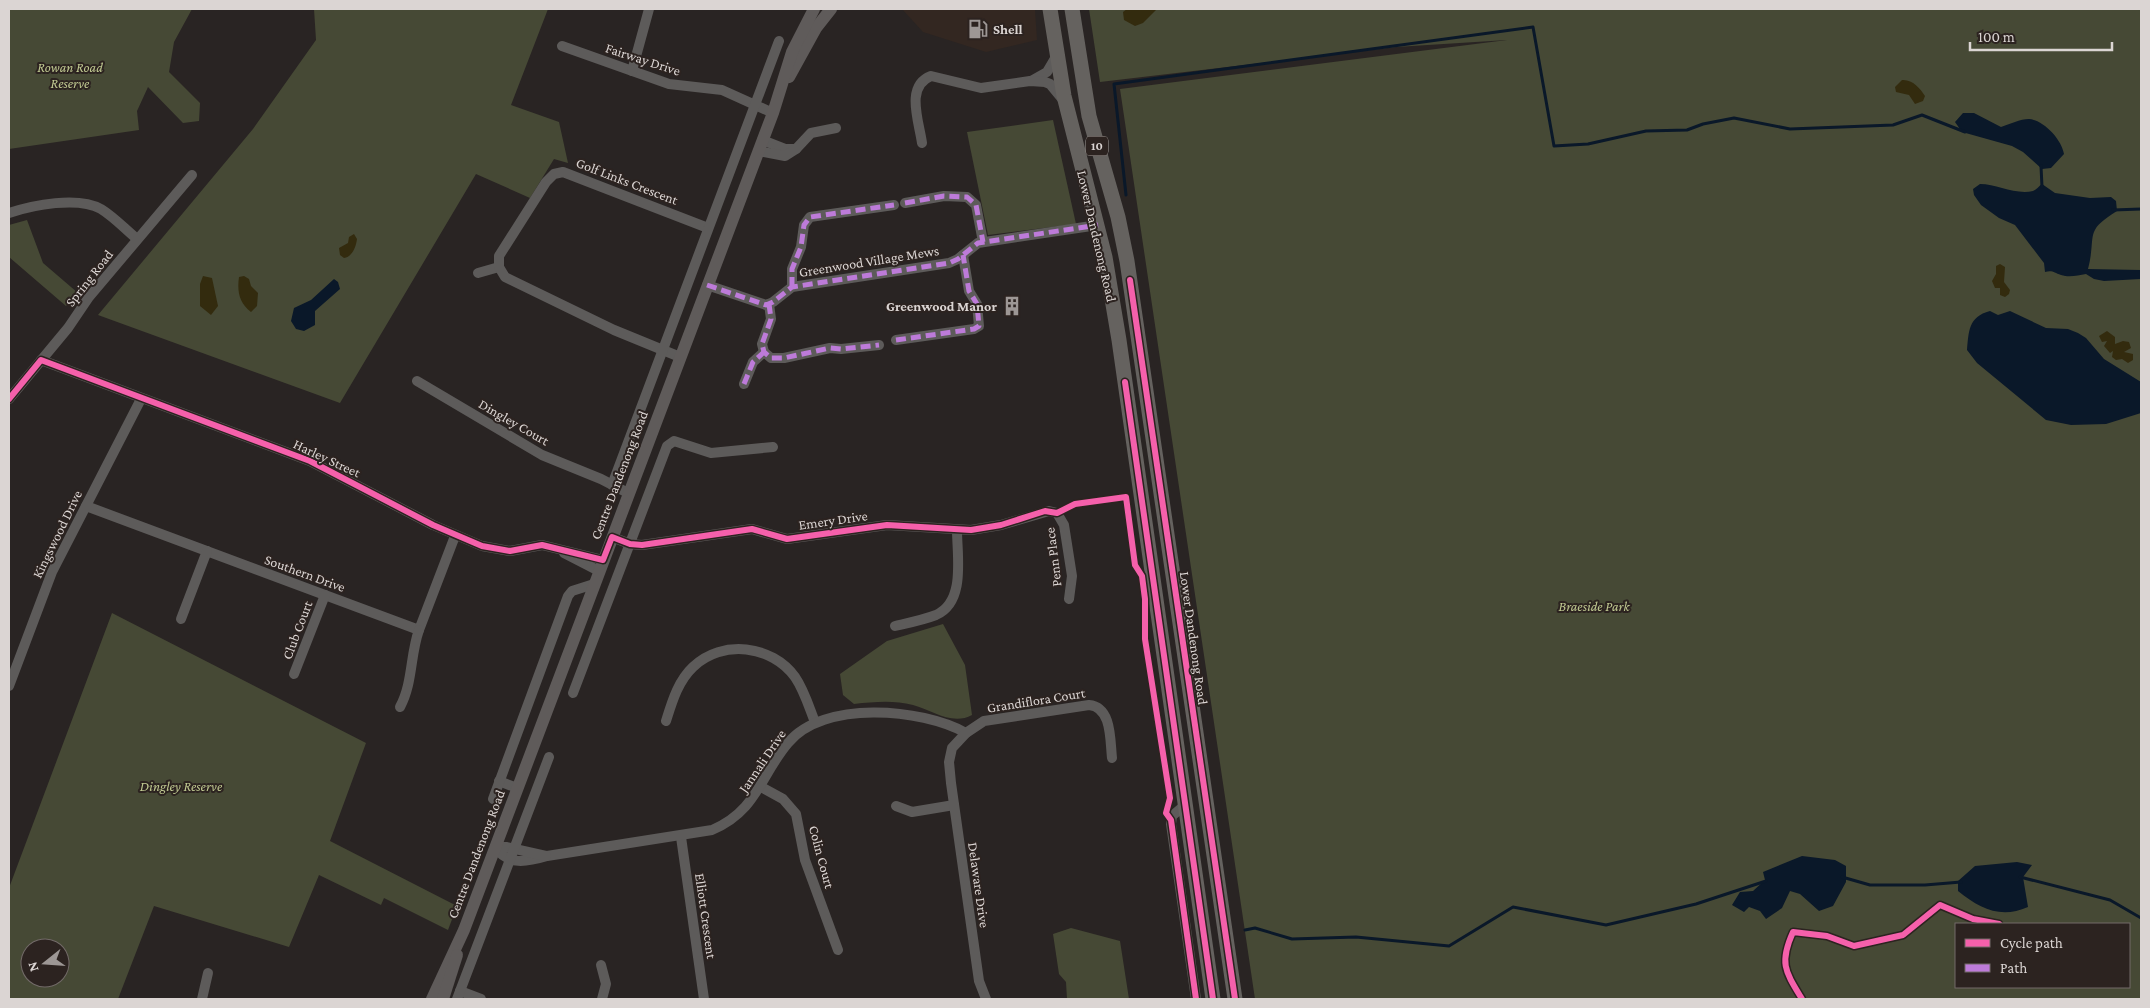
<svg xmlns="http://www.w3.org/2000/svg" width="2150" height="1008" viewBox="0 0 2150 1008" font-family="'Crimson Pro',serif">
	<style>
		.built { fill: #332721 }
		.green { fill: #464935; fill-rule: evenodd }
		.sand { fill: #332b0e }
		.water { fill: #0a1829 }
		.lines { fill: none; stroke-linecap: round; stroke-linejoin: round }
		.stream { stroke: #0a1829; stroke-width: 3 }
		.minor { stroke: #5d5b5a; stroke-width: 10 }
		.major { stroke: #5f5b5a; stroke-width: 12 }
		.highway { stroke: #65625f; stroke-width: 15 }
		.quiet { stroke: #bd7bd9; stroke-width: 5; stroke-dasharray: 10 5; stroke-linecap: butt }
		.cycleway-casing { stroke: #2c2320; stroke-width: 9 }
		.cycleway { stroke: #f560ab; stroke-width: 6 }
		.labels { text-anchor: middle; stroke-width: 4; stroke-linejoin: round; paint-order: stroke }
		.shield { fill: #2c2320; stroke: #a6a09d; stroke-width: 1 }
		.shield-label { font-size: 12px; font-weight: bold; fill: #dbd5d3 }
		.poi-label { font-size: 14px; font-weight: bold; fill: #dbd5d3; stroke: #2c2320; text-anchor: start }
		.street-label { font-size: 14px; fill: #dbd5d3; stroke: #2c2320 }
		.park-label { font-size: 14px; font-style: italic; fill: #c0c991; stroke: #2c2320 }
	</style>
	<rect width="100%" height="100%" fill="#292423"/>
	<!-- built -->
	<path class="built" d="M902 9H1035L1037 40 986 52 923 32Z"/>
	<!-- green -->
	<g class="green">
		<path d="M9 9H192L174 42 169 72 200 103 199 121 183 123 148 87 137 111 139 130 9 149Z"/>
		<path d="M314 9H548L511 105 559 122 568 163 554 159 530 198 476 174 340 403 98 315 253 129 316 40Z"/>
		<path d="M1089 9H2141V999H1255L1120 89 1507 40 1396 47 1100 82ZM1956 924H2129V987H1956Z"/>
		<path d="M1053 120 1076 224 988 235 967 132Z"/>
		<path d="M27 220 43 263 78 293 66 306 9 257V225Z"/>
		<path d="M112 613 366 743 330 841 457 906 448 930 384 898 381 905 319 875 289 947 154 906 118 999H9V888ZM30 948H60V978H30Z"/>
		<path d="M943 624 965 665 972 715C952 726 932 710 913 705 893 700 874 702 854 704L843 695 840 674 887 641Z"/>
		<path d="M1071 928 1120 941 1129 999H1067L1066 982 1059 974 1053 934Z"/>
	</g>
	<!-- sand -->
	<g class="sand">
		<path d="M1127 9H1157L1143 23 1135 26 1124 20 1123 12Z"/>
		<path d="M1902 80C1912 79 1920 88 1925 96L1923 101 1915 104 1909 95 1896 92 1895 87Z"/>
		<path d="M354 234 357 239C356 247 352 257 344 258L340 255 339 248 348 243 349 237Z"/>
		<path d="M2000 264 2005 267 2004 282 2010 290 2009 294 2005 297 2000 295V288H1995L1992 281 1996 274V266Z"/>
		<path d="M203 276 212 278 218 306 211 315 200 306V284Z"/>
		<path d="M244 276 249 279 251 286 258 293 257 306 251 312C239 303 237 291 239 277Z"/>
		<path d="M2107 331 2115 337V344L2123 341 2129 342 2131 348 2124 352 2133 354V360L2128 363 2122 359 2116 360 2112 357 2113 351 2110 353 2104 346 2107 341 2102 342 2099 336Z"/>
	</g>
	<!-- water -->
	<g class="water">
		<path d="M1963 113H1974L2001 127C2010 124 2020 119 2029 119 2044 120 2062 140 2064 154L2051 168 2042 169 2023 152 2012 146 1962 132 1955 122Z"/>
		<path d="M1980 184C1997 184 2015 195 2033 191 2036 190 2039 186 2042 184L2055 193 2090 198 2111 197 2116 201 2117 211C2083 232 2097 234 2088 269L2141 270V279L2104 281 2094 279 2086 274C2078 275 2070 278 2061 275 2054 273 2053 270 2045 272L2044 263 2015 225 1999 218 1981 205 1974 195 1973 189Z"/>
		<path d="M334 279 338 282 340 289 315 311V325L304 331 296 329 291 321 294 308 311 300Z"/>
		<path d="M1990 311 1998 315 2010 311 2046 328 2068 329 2078 333 2086 338 2104 359 2141 382V413L2106 424 2071 425 2046 420 1977 363 1967 350C1969 331 1968 317 1990 311Z"/>
		<path d="M1802 856 1835 860 1846 866V882L1833 906 1819 911 1800 894 1790 891 1782 908 1766 919 1760 911 1749 907 1744 912 1732 905 1740 892 1753 891 1765 880 1763 872Z"/>
		<path d="M2017 862 2032 865 2023 877 2028 907C2001 919 1980 909 1958 891V881L1975 866Z"/>
	</g>
	<g class="lines">
		<!-- stream -->
		<g class="stream">
			<path d="M2041 166 2042 187"/>
			<path d="M1126 195 1114 84 1533 27 1554 146 1588 144 1646 131 1687 130 1703 124 1734 118 1790 129 1893 125 1922 115 1965 132"/>
			<path d="M2113 210 2141 209"/>
			<path d="M1842 877 1870 885H1925L1961 882"/>
			<path d="M2020 877 2110 900 2141 918"/>
			<path d="M1245 930 1255 928 1292 939 1356 937 1449 946 1513 907 1606 925 1696 904 1766 881"/>
		</g>
		<!-- minor -->
		<g class="minor">
			<path d="M562 46 669 84 722 90 773 113"/>
			<path d="M632 71 649 9"/>
			<path d="M1031 81 1047 72 1057 55"/>
			<path d="M762 140 785 149H796"/>
			<path d="M922 143C919 121 905 86 931 76L981 88 1030 81 1045 82 1050 84 1064 101"/>
			<path d="M758 151 785 156 796 149 811 133 836 128"/>
			<path d="M905 203 944 196 967 197 976 205 983 242"/>
			<path d="M9 213C33 205 78 196 101 209 114 217 125 229 137 239"/>
			<path d="M478 273 499 267"/>
			<path d="M707 285 766 305 773 302 792 287 949 263 958 259 978 243 1098 225"/>
			<path d="M792 287V269L801 247 804 225 810 217 894 205"/>
			<path d="M769 304 771 319 762 344 764 352 771 358H784L830 348 841 349 879 345"/>
			<path d="M896 340 974 329 979 326 977 304 969 291 963 255"/>
			<path d="M680 357 614 330 505 277 499 267V256L546 182 554 174 563 172 708 228"/>
			<path d="M41 360 310 461 433 525 482 546 510 551 542 545 603 560"/>
			<path d="M417 381 542 455 601 479 628 493"/>
			<path d="M744 384 753 362 764 352"/>
			<path d="M9 399 68 328 89 297 192 175"/>
			<path d="M612 485 779 41"/>
			<path d="M86 506 419 630 455 536"/>
			<path d="M612 537 630 544 642 545 752 529 787 539 887 525 971 530 1001 525 1049 511 1057 513 1064 525 1072 576 1069 599"/>
			<path d="M564 553 599 571"/>
			<path d="M181 619 207 551"/>
			<path d="M895 626C908 623 923 620 936 615 966 602 957 556 957 530"/>
			<path d="M294 674 325 595"/>
			<path d="M9 686 52 572 141 399"/>
			<path d="M573 693 667 446 674 441 711 453 773 447"/>
			<path d="M400 707C413 683 410 655 419 630"/>
			<path d="M666 721C672 702 678 681 693 667 722 639 772 645 795 677 804 690 809 707 815 722"/>
			<path d="M499 781 517 788"/>
			<path d="M761 787 783 799 796 814 805 860 838 950"/>
			<path d="M493 799 568 596 572 591 594 584"/>
			<path d="M1185 805 1172 816 1171 824 1196 999"/>
			<path d="M896 806 912 812 954 805"/>
			<path d="M681 837 704 999"/>
			<path d="M495 847C508 866 527 862 547 856L712 830C757 811 760 776 788 743 823 700 921 708 966 733"/>
			<path d="M495 847H506L546 856"/>
			<path d="M601 965 606 984 602 999"/>
			<path d="M460 991 481 999"/>
			<path d="M202 999 208 973"/>
			<path d="M457 999 549 757"/>
			<path d="M986 999 979 981 951 783 949 762 952 748 966 733 984 721 1089 705C1112 707 1110 740 1112 758"/>
		</g>
		<!-- major -->
		<g class="major">
			<path d="M789 77 816 28 831 9"/>
			<path d="M432 999 464 930 773 113 792 52 814 9"/>
			<path d="M443 999 457 955"/>
		</g>
		<!-- highway -->
		<g class="highway">
			<path d="M1050 9 1064 96 1105 257 1119 340 1213 999"/>
			<path d="M1072 9 1089 116 1118 217 1127 261 1235 999"/>
		</g>
		<!-- quiet -->
		<g class="quiet">
			<path d="M905 203 944 196 967 197 976 205 983 242"/>
			<path d="M707 285 766 305 773 302 792 287 949 263 958 259 978 243 1098 225"/>
			<path d="M792 287V269L801 247 804 225 810 217 894 205"/>
			<path d="M769 304 771 319 762 344 764 352 771 358H784L830 348 841 349 879 345"/>
			<path d="M896 340 974 329 979 326 977 304 969 291 963 255"/>
			<path d="M744 384 753 362 764 352"/>
		</g>
		<defs>
			<g id="cycleway">
				<path d="M1130 280 1235 999"/>
				<path d="M1125 382 1213 999"/>
				<path d="M9 399 41 360 310 461 433 525 482 546 510 551 542 545 603 560 612 537 630 544 642 545 752 529 787 539 887 525 971 530 1001 525 1045 511 1057 513 1075 504 1126 497 1135 565 1142 576 1145 599V639L1170 798 1166 813 1171 820 1196 999"/>
				<path d="M1802 999C1785 971 1779 963 1793 932L1827 936 1854 946 1903 935 1940 905 1973 919 1999 924"/>
			</g>
		</defs>
		<!-- cycleway casing -->
		<use href="#cycleway" class="cycleway-casing"/>
		<!-- cycleway -->
		<use href="#cycleway" class="cycleway"/>
	</g>
	<!-- icons -->
	<defs>
		<symbol id="fuel-bare" viewBox="-9 -9 18 18"><path d="M-5.5-6h7V0h2V4h1.3V-2.5L3-4.5l.8-.8L6-3V5H2.5V1h-1V6h-7ZM-4.2-4.7v3.2H.2V-4.7Z" fill="#9d9795" stroke="#2c2320" stroke-width="2.5" paint-order="stroke"/></symbol>
		<symbol id="building-bare" viewBox="-9 -9 18 18"><path d="M-4-6H4V6H1V3H-1V6H-4ZM-2.5-4.3h1.7v1.8h-1.7ZM.8-4.3h1.7v1.8H.8ZM-2.5-1h1.7V.8h-1.7ZM.8-1h1.7V.8H.8Z" fill="#9d9795" stroke="#2c2320" stroke-width="2.5" paint-order="stroke"/></symbol>
	</defs>
	<g fill-rule="evenodd">
		<use href="#fuel-bare" x="964" y="15" width="28" height="28"/>
		<use href="#building-bare" x="998" y="292" width="28" height="28"/>
	</g>
	<g class="labels">
		<!-- shield labels -->
		<rect class="shield" x="1086" y="136.5" width="22" height="19" rx="4"/>
		<g class="shield-label">
			<text x="1097" y="150">10</text>
		</g>
		<!-- poi labels -->
		<g class="poi-label">
			<text x="993" y="34">Shell</text>
			<text x="997" y="311" text-anchor="end">Greenwood Manor</text>
		</g>
		<!-- street labels -->
		<g class="street-label">
			<text transform="translate(643 59) rotate(18)" y="5">Fairway Drive</text>
			<text transform="translate(627 181) rotate(21)" y="5">Golf Links Crescent</text>
			<text transform="translate(1097 236) rotate(77)" y="5">Lower Dandenong Road</text>
			<text transform="translate(869 261) rotate(-9)" y="5">Greenwood Village Mews</text>
			<text transform="translate(89 278) rotate(-52)" y="5">Spring Road</text>
			<text transform="translate(514 422) rotate(30)" y="5">Dingley Court</text>
			<text transform="translate(327 458) rotate(25)" y="5">Harley Street</text>
			<text transform="translate(619 475) rotate(-69)" y="5">Centre Dandenong Road</text>
			<text transform="translate(833 520) rotate(-8)" y="5">Emery Drive</text>
			<text transform="translate(57 534) rotate(-64)" y="5">Kingswood Drive</text>
			<text transform="translate(1053 557) rotate(-97)" y="5">Penn Place</text>
			<text transform="translate(305 573) rotate(20)" y="5">Southern Drive</text>
			<text transform="translate(297 630) rotate(-69)" y="5">Club Court</text>
			<text transform="translate(1194 638) rotate(82)" y="5">Lower Dandenong Road</text>
			<text transform="translate(1036 700) rotate(-9)" y="5">Grandiflora Court</text>
			<text transform="translate(762 761) rotate(-56)" y="5">Jannali Drive</text>
			<text transform="translate(476 854) rotate(-69)" y="5">Centre Dandenong Road</text>
			<text transform="translate(822 857) rotate(75)" y="5">Colin Court</text>
			<text transform="translate(979 885) rotate(82)" y="5">Delaware Drive</text>
			<text transform="translate(706 916) rotate(82)" y="5">Elliott Crescent</text>
		</g>
		<!-- park labels -->
		<g class="park-label">
			<text x="70" y="72">Rowan Road<tspan x="70" dy="16">Reserve</tspan></text>
			<text x="1594" y="611">Braeside Park</text>
			<text x="181" y="791">Dingley Reserve</text>
		</g>
	</g>
	<!-- border -->
	<rect width="2150" height="1008" fill="none" stroke="#dbd5d3" stroke-width="20"/>
	<!-- legend -->
	<rect x="1955" y="923" width="175" height="65" fill="#2c2320" stroke="#726a68"/>
	<rect x="1965" y="939" width="25" height="8" fill="#f560ab" stroke="#726a68"/>
	<text x="2000" y="948" font-size="15" fill="#dbd5d3">Cycle path</text>
	<rect x="1965" y="964" width="25" height="8" fill="#bd7bd9" stroke="#726a68"/>
	<text x="2000" y="973" font-size="15" fill="#dbd5d3">Path</text>
	<!-- north arrow -->
	<g transform="translate(45 963) rotate(253)"><circle r="24" fill="#2c2320" stroke="#726a68"/>
	<path d="M0-4L9 19L0 12L-9 19Z" fill="#9d9795"/>
	<text y="-8" font-size="14" font-weight="bold" text-anchor="middle" fill="#dbd5d3">N</text>
	</g>
	<!-- scale -->
	<path d="M1970 42v8h142v-8" fill="none" stroke="#dbd5d3" stroke-width="2.5"/>
	<text x="1978" y="42" font-size="15" fill="#dbd5d3" stroke="#2c2320" stroke-width="4" paint-order="stroke">100 m</text>
</svg>
